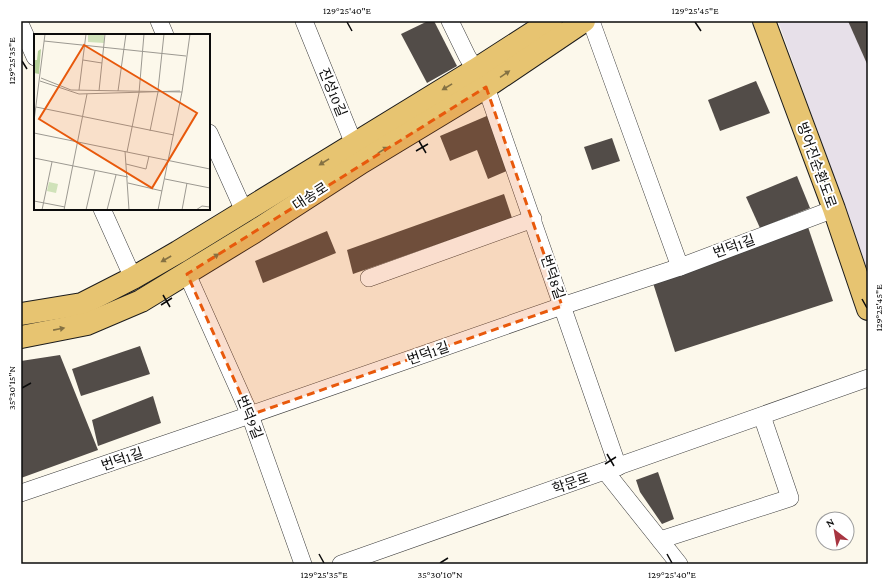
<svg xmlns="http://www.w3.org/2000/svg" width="889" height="585" viewBox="0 0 889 585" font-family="'Crimson Pro','Noto Sans KR',serif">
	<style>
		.industrial { fill: #e7e0e9 }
		.building { fill: #524c48 }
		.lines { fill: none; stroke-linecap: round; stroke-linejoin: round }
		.minor-casing { stroke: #3e3e3e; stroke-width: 18 }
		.major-casing { stroke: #1c1c1c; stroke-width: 24 }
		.minor { stroke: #fff; stroke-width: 17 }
		.major { stroke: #e7c471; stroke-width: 22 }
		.oneway { fill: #847143 }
		.marked { fill: #e8590c; fill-opacity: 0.2; stroke: #e8590c; stroke-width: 3; stroke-dasharray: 8 5; stroke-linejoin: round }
		.ticks { fill: none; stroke: #0b0b0b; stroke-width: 1.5 }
		.labels { text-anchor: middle; stroke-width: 4; stroke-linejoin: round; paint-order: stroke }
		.street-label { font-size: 14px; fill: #0b0b0b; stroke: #fff }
		.inset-road { fill: none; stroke: #9c9991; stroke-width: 1 }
		.view { fill: #e8590c; fill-opacity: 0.15; stroke: #e8590c; stroke-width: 2 }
		.inset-edge { fill: none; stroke: #0b0b0b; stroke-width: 2 }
		.neatline { fill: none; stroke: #0b0b0b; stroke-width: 1.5 }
		.ticks-label { font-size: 10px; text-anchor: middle; fill: #0b0b0b }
	</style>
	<rect width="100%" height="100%" fill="#fcf8eb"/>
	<!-- industrial -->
	<path class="industrial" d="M778 21H868V271Z"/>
	<!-- building -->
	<g class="building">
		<path d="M428 21H434L457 66 427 83 401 34Z"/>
		<path d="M848 21H868V66Z"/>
		<path d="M756 81 770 113 720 131 708 100Z"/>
		<path d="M489 115 509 170 488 179 477 150 450 161 440 136Z"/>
		<path d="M612 138 620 161 592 170 584 147Z"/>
		<path d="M797 176 810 208 760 228 746 197Z"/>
		<path d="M504 194 512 218 353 274 347 250Z"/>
		<path d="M808 227 833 301 675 352 653 283Z"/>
		<path d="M327 231 336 253 263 283 255 261Z"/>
		<path d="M140 346 150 374 81 396 72 369Z"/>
		<path d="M60 355 98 450 21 478V361Z"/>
		<path d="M153 396 161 423 98 446 92 420Z"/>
		<path d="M658 472 674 519 662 524 640 492 636 480Z"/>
	</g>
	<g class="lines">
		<defs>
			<g id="minor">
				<path d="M159 21 165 35"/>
				<path d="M304 21 358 154"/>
				<path d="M450 21 467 56 486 87 618 467"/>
				<path d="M591 21 680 267"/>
				<path d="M21 26 35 57"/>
				<path d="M209 133 244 211"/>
				<path d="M102 209 133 278"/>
				<path d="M187 274 250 415 303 564"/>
				<path d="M369 278 533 219"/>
				<path d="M605 471 679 564"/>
				<path d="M21 493 250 415 562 306 680 267 834 209"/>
				<path d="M660 540 790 498 762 416"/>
				<path d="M341 564 868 378"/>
			</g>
			<g id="major">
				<path d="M764 21 834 209 868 309"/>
				<path d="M21 314 82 304 133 278 178 252 475 70 551 21"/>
				<path d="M21 337 87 324 141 301 254 232 362 162 486 87 584 21"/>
			</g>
		</defs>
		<!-- minor casing -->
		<use href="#minor" class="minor-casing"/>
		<!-- major casing -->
		<use href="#major" class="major-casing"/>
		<!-- minor -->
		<use href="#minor" class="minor"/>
		<!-- major -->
		<use href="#major" class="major"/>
	</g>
	<!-- one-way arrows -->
	<defs><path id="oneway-solid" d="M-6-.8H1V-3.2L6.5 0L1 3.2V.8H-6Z"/></defs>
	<g class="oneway">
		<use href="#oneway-solid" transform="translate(505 74) rotate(-34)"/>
		<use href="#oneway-solid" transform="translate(447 87) rotate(149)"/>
		<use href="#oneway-solid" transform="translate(383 150) rotate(-31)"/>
		<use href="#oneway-solid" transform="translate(324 162) rotate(148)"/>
		<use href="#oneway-solid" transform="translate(214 257) rotate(-32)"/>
		<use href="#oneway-solid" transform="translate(166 259) rotate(150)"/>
		<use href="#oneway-solid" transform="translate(59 329) rotate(-11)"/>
	</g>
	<!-- marked area -->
	<path class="marked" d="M486 87 562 306 250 415 187 274Z"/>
	<!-- ticks -->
	<path class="ticks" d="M347 22 352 31M695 22 701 31M22 61 27 69M419 141 426 153M416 151 428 144M163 295 170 307M862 299 867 308M161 305 172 298M22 388 31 383M607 454 614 466M605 464 616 457M319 554 324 563M667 554 672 563M440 563 448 558"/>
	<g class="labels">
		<!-- street labels -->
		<g class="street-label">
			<text transform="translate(333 92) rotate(68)" y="5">진성10길</text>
			<text transform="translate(817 165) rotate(70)" y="5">방어진순환도로</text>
			<text transform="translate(310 196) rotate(-33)" y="5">대송로</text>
			<text transform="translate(734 246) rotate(-20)" y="5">번덕1길</text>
			<text transform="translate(553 277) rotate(71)" y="5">번덕8길</text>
			<text transform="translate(428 353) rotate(-19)" y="5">번덕1길</text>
			<text transform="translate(250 417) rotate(68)" y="5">번덕9길</text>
			<text transform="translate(122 459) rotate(-19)" y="5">번덕1길</text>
			<text transform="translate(571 483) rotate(-19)" y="5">학문로</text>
		</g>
	</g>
	<!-- overview -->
	<g transform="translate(34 34)">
		<rect width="176" height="176" fill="#fcf8eb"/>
		<path d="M54 0H70V9L54 8ZM15 148 24 150 22 159 13 157Z" fill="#d0e2b9"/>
		<path d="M7 15 5 40 0 39V26H3L4 17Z" fill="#b6d09b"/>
		<path class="inset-road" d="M10 7 152 22M49 26 68 29M7 44 37 56 148 58M6 47 45 60 146 57M45 56 52 0M124 56 130 0M65 57 71 0M84 57 92 0M2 73 140 101M0 87 11 0M116 97 124 58M0 99 176 135M91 117 95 176M93 118 105 59 110 0M0 124 94 143M92 130 112 135 115 122M131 145 176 154M94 149 128 157M0 167 31 173M8 176 18 128M30 176 53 60M52 176 61 137M73 176 82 141M124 176 148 58 156 0M148 176 153 149M162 176 168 172 176 173"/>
		<path class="view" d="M50 11 163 79 118 154 5 85Z"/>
		<rect width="176" height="176" class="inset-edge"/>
	</g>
	<!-- border -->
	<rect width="889" height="585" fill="none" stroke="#ffffff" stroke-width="44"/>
	<!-- north arrow -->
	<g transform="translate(835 531) rotate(329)"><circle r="19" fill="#ffffff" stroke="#9d9d9d"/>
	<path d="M0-3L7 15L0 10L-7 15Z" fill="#a83541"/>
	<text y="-6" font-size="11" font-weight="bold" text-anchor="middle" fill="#0b0b0b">N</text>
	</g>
	<rect x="22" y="22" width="845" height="541" class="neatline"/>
	<g class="ticks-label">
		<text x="347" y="14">129°25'40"E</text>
		<text x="695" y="14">129°25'45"E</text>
		<text transform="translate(11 61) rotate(-90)" y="4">129°25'35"E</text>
		<text transform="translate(878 308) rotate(-90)" y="4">129°25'45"E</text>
		<text transform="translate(11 388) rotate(-90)" y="4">35°30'15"N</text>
		<text x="324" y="578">129°25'35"E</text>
		<text x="440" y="578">35°30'10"N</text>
		<text x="672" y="578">129°25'40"E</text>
	</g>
</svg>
